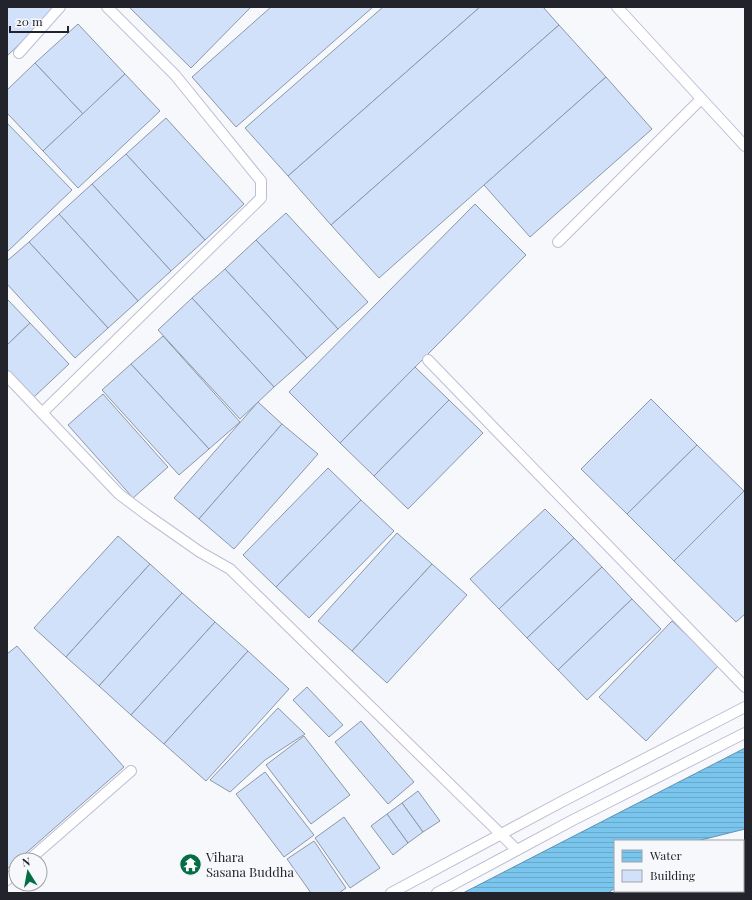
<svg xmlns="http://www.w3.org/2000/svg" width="752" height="900" viewBox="0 0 752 900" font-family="'Playfair Display',serif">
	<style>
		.water { fill: url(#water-rules); stroke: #5f94b3 }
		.building { fill: #d0e1f9; stroke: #8b97a9 }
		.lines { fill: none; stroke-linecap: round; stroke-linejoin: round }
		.service-casing { stroke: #bdbed4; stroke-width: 12 }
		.service { stroke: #fff; stroke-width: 10 }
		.labels { text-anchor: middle; stroke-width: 4; stroke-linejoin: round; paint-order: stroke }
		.poi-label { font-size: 13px; fill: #22232b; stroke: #f7f8fc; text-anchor: start }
	</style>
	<defs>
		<pattern id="water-rules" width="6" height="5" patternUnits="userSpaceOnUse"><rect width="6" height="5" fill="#79c5ed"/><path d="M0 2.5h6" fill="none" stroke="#68a9cb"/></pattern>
	</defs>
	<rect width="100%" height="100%" fill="#f7f8fc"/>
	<!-- water -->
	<path class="water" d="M745 748V829L697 841H615V888L608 893H463Z"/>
	<!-- building -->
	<g class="building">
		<path d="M7 7H59L7 56Z"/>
		<path d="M129 7H251L191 68Z"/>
		<path d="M271 7H373L236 127 192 77Z"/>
		<path d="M383 7H480L288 176 245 128Z"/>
		<path d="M480 7H543L559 25 331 225 288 176Z"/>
		<path d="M78 24 125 74 83 114 35 63Z"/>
		<path d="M559 25 606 77 379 278 331 225Z"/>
		<path d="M35 63 83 114 43 151 7 113V90Z"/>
		<path d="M125 74 160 111 78 188 43 151Z"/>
		<path d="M606 77 652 129 530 237 484 185Z"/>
		<path d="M166 118 244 204 205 240 126 154Z"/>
		<path d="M7 123 72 190 7 252Z"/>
		<path d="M126 154 205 240 171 271 92 184Z"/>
		<path d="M92 184 171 271 138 301 59 214Z"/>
		<path d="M475 204 526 255 340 443 289 392Z"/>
		<path d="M286 213 368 302 338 329 256 240Z"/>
		<path d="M59 214 138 301 108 328 29 242Z"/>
		<path d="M256 240 338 329 307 358 225 269Z"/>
		<path d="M29 242 108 328 75 358 7 284V261Z"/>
		<path d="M225 269 307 358 274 387 192 298Z"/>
		<path d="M192 298 274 387 240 419 158 330Z"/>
		<path d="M7 299 30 323 7 345Z"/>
		<path d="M30 323 69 364 34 397 7 369V345Z"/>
		<path d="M163 336 240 422 209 449 131 364Z"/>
		<path d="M131 364 209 449 179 475 102 390Z"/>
		<path d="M415 367 449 400 374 476 340 443Z"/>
		<path d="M103 394 168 467 133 498 68 425Z"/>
		<path d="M651 399 697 445 627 514 581 469Z"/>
		<path d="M449 400 483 433 408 509 374 476Z"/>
		<path d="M258 402 282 424 199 519 174 498Z"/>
		<path d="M282 424 318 454 234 549 199 519Z"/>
		<path d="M697 445 744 491 674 561 627 514Z"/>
		<path d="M328 468 361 500 276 587 243 555Z"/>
		<path d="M744 491 745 492V614L736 622 674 561Z"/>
		<path d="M361 500 394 531 309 618 276 587Z"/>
		<path d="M545 509 574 538 499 609 470 579Z"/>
		<path d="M397 533 432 564 352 651 318 621Z"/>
		<path d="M118 536 150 564 66 657 34 628Z"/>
		<path d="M574 538 602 567 527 638 499 609Z"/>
		<path d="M150 564 182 593 99 686 66 657Z"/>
		<path d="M432 564 467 595 387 683 352 651Z"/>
		<path d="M602 567 632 599 558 670 527 638Z"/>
		<path d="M182 593 215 622 131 715 99 686Z"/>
		<path d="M632 599 661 629 587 700 558 670Z"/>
		<path d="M672 621 719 665 646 741 599 697Z"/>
		<path d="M215 622 248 651 164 744 131 715Z"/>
		<path d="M17 646 124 767 18 860H16V861L7 869V654Z"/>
		<path d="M248 651 289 689 206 781 164 744Z"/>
		<path d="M307 687 343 725 329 737 293 700Z"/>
		<path d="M278 708 305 734 265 760 230 792 210 780Z"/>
		<path d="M361 721 414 782 388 804 335 742Z"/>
		<path d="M304 736 350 795 311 824 266 765Z"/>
		<path d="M265 772 314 835 284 857 236 794Z"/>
		<path d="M418 791 440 821 423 832 402 803Z"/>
		<path d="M402 803 423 832 408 843 387 814Z"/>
		<path d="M387 814 408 843 393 855 371 826Z"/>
		<path d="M344 817 380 868 350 888 315 838Z"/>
		<path d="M314 841 346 888 339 893H311L287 859Z"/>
	</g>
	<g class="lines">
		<defs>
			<g id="service">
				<path d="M617 7 745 146"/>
				<path d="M19 53 60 7"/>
				<path d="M558 242 701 99"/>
				<path d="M428 360 745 687"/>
				<path d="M7 376 119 494 147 515 200 552 230 569 517 850"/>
				<path d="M42 413 261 198V181L175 75 107 7"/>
				<path d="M29 860 131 771"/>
				<path d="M7 880 16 872"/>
				<path d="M391 893 563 801 745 707"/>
				<path d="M437 893 573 820 745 733"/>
			</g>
		</defs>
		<!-- service casing -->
		<use href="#service" class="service-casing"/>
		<!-- service -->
		<use href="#service" class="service"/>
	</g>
	<!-- icons -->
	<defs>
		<symbol id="temple-disc" viewBox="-11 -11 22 22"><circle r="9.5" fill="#046d44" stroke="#f7f8fc"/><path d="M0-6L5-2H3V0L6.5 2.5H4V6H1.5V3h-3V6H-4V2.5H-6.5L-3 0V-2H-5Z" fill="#fff"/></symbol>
	</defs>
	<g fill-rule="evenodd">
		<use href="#temple-disc" x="178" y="852" width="25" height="25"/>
	</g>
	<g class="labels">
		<!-- poi labels -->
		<g class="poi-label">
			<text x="206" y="862">Vihara<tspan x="206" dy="15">Sasana Buddha</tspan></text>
		</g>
	</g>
	<!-- border -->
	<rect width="752" height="900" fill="none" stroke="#22232b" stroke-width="16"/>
	<!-- legend -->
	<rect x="614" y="840" width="130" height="52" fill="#f7f8fc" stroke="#a2a3a8"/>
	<rect x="622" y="850" width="20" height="12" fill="url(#water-rules)" stroke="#a2a3a8"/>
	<text x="650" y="860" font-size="12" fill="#22232b">Water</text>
	<rect x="622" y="870" width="20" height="12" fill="#d0e1f9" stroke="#a2a3a8"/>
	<text x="650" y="880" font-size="12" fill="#22232b">Building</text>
	<!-- north arrow -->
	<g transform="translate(28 872) rotate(349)"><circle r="19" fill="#f7f8fc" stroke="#a2a3a8"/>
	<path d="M0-3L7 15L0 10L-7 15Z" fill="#046d44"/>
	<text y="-6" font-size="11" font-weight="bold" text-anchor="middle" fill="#22232b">N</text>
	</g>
	<!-- scale -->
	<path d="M10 26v6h58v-6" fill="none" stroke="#22232b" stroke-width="2"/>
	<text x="16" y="26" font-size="12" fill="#22232b" stroke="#f7f8fc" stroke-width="3" paint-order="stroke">20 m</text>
</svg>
